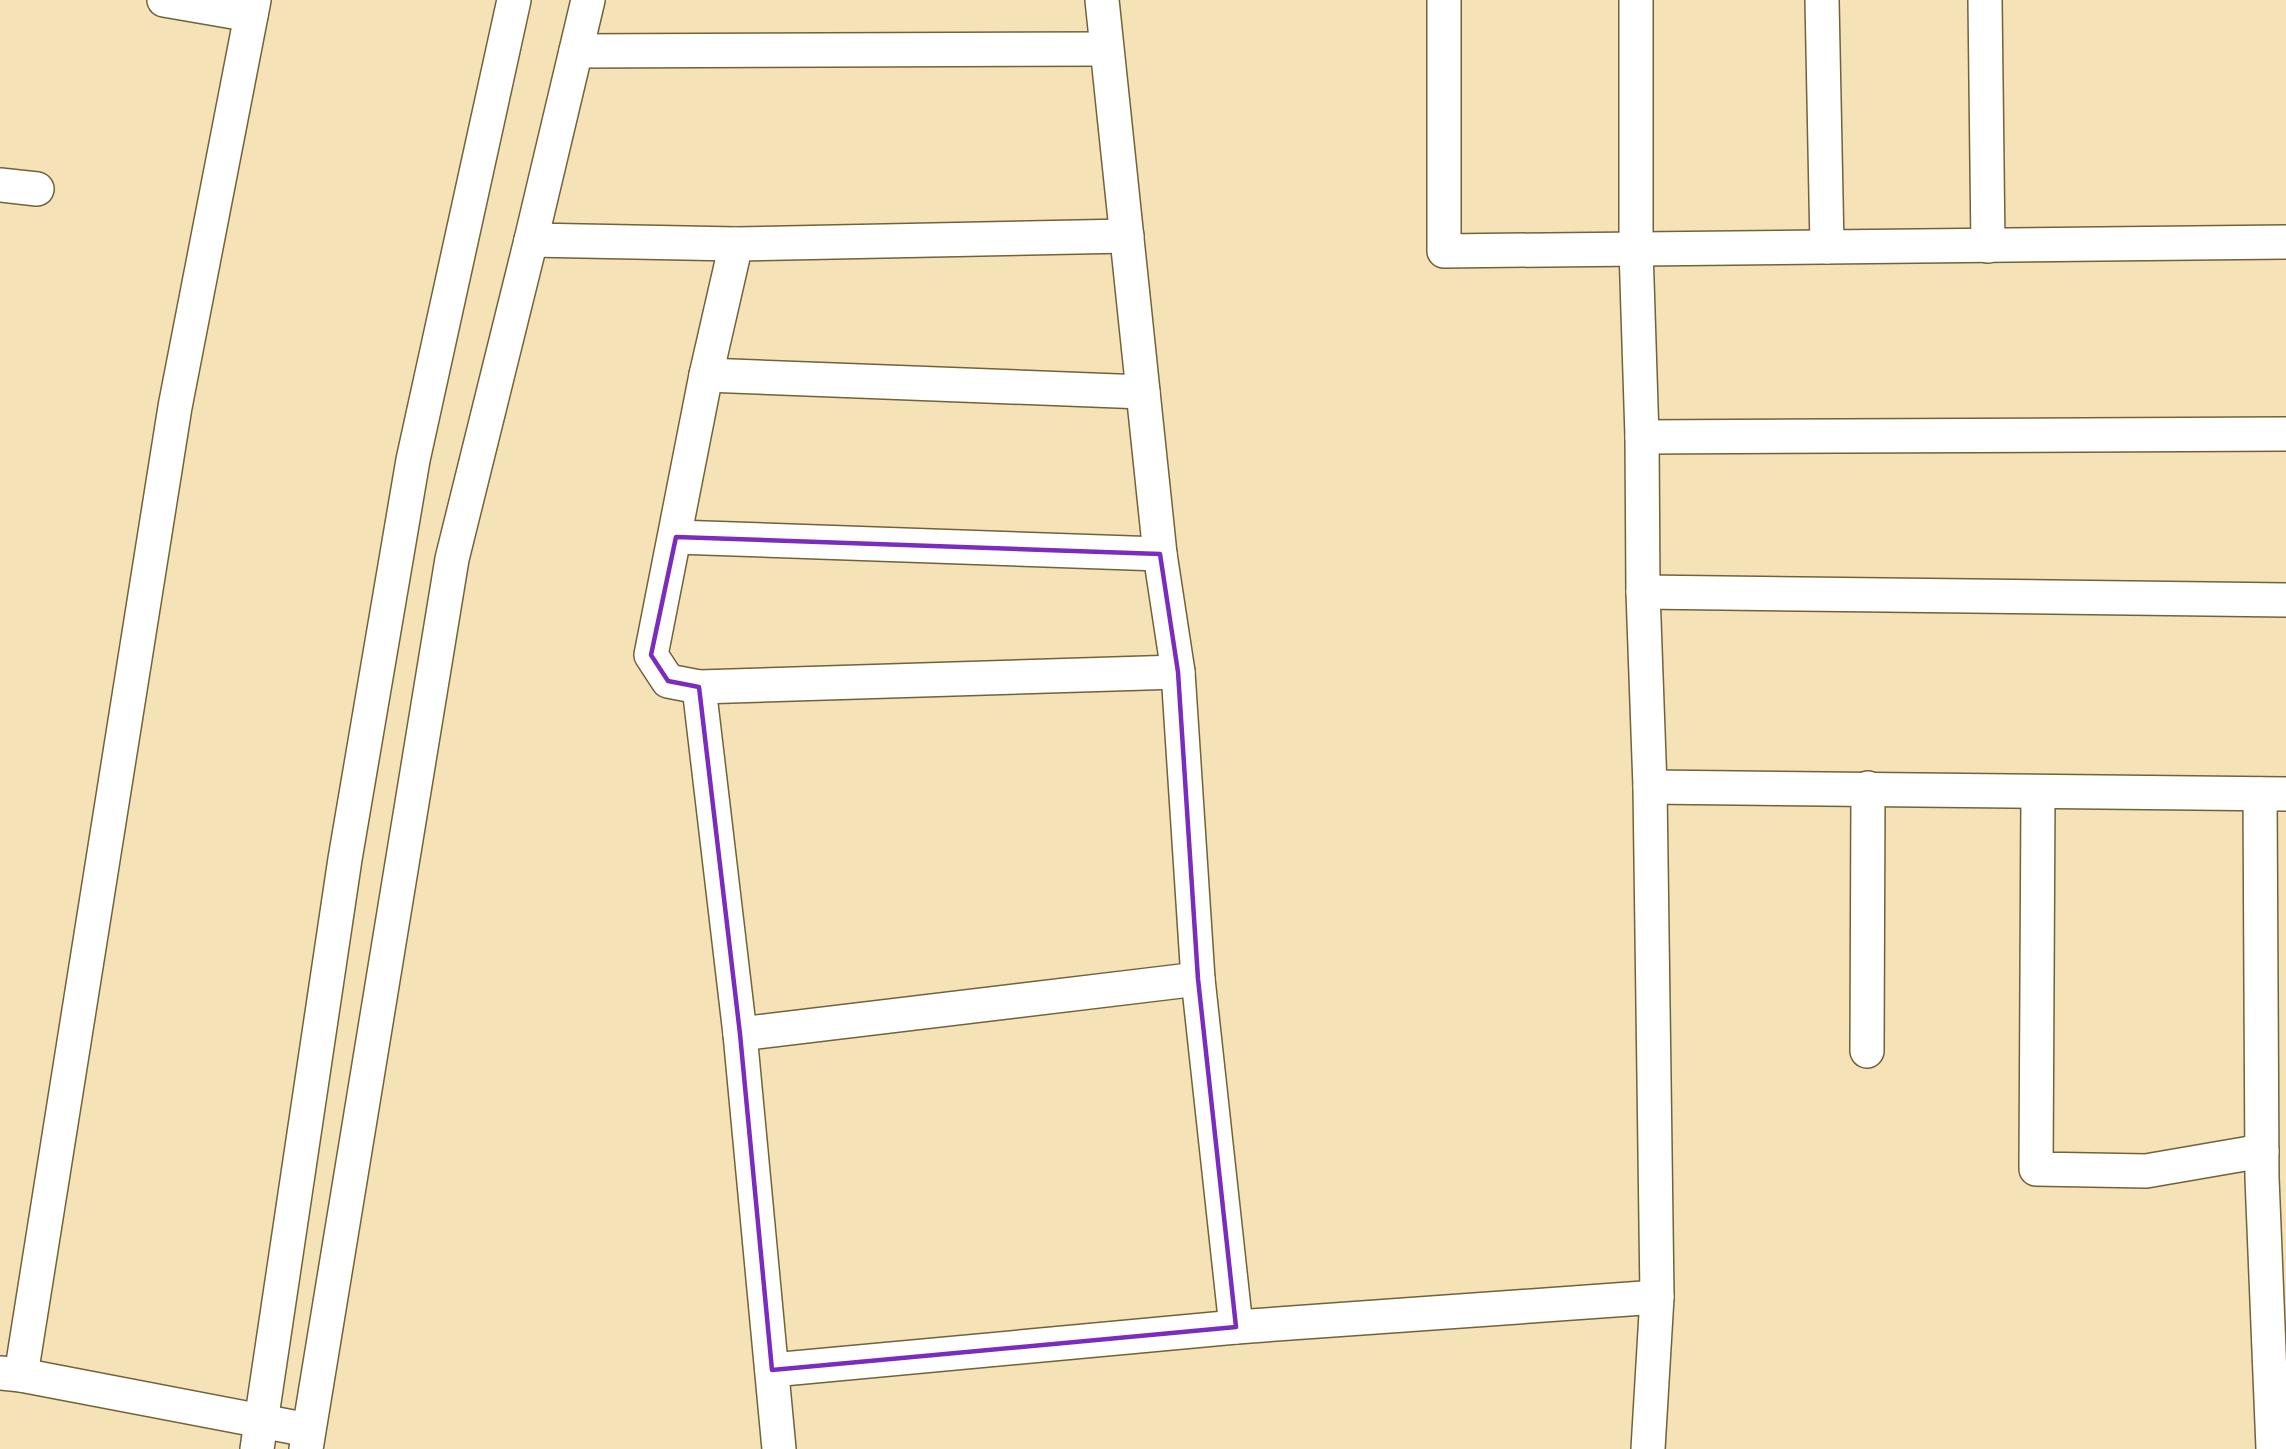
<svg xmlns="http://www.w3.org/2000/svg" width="2286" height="1449" viewBox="0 0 2286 1449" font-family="Poppins,sans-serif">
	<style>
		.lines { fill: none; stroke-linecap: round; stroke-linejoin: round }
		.street-casing { stroke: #72623a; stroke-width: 36 }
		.street { stroke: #fff; stroke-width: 33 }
		.marked { fill: none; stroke: #7b2cbf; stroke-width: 4.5; stroke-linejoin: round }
	</style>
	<rect width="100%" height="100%" fill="#f5e2b7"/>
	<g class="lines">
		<defs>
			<g id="street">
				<path d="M164 0 251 15"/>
				<path d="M1102 0 1160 554 1178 672 1198 979 1236 1327"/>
				<path d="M1444 0V251L2286 242"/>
				<path d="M1636 0V249L1642 437 1643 592 1650 787 1657 1297 1648 1449"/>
				<path d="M1822 0 1827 247"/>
				<path d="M1985 0 1988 246"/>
				<path d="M576 51 1106 49"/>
				<path d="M0 185 37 189"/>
				<path d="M531 240 736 244 1127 236"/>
				<path d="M736 244 706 375 651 655 668 681 699 687 1178 672"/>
				<path d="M706 375 1143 392"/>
				<path d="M1642 437 2286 434"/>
				<path d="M676 537 1160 554"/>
				<path d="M1643 592 2286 600"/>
				<path d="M699 687 740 1034 779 1449"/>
				<path d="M1650 787 2286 794"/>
				<path d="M2038 792 2036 1169 2146 1171 2262 1151"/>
				<path d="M2260 794 2262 1178 2273 1449"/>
				<path d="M740 1034 1198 979"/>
				<path d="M1867 1051 1868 788"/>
				<path d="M772 1370 1236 1327 1657 1297"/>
				<path d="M0 1373 21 1375 308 1430"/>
				<path d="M21 1375 175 407 254 0"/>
				<path d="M257 1449 345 859 413 460 514 0"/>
				<path d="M306 1449 452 559 531 240 588 0"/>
			</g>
		</defs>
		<!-- street casing -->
		<use href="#street" class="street-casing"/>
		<!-- street -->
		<use href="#street" class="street"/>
	</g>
	<!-- marked area -->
	<path class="marked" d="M676 537 1160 554 1178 672 1198 979 1236 1327 772 1370 740 1034 699 687 668 681 651 655Z"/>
</svg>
